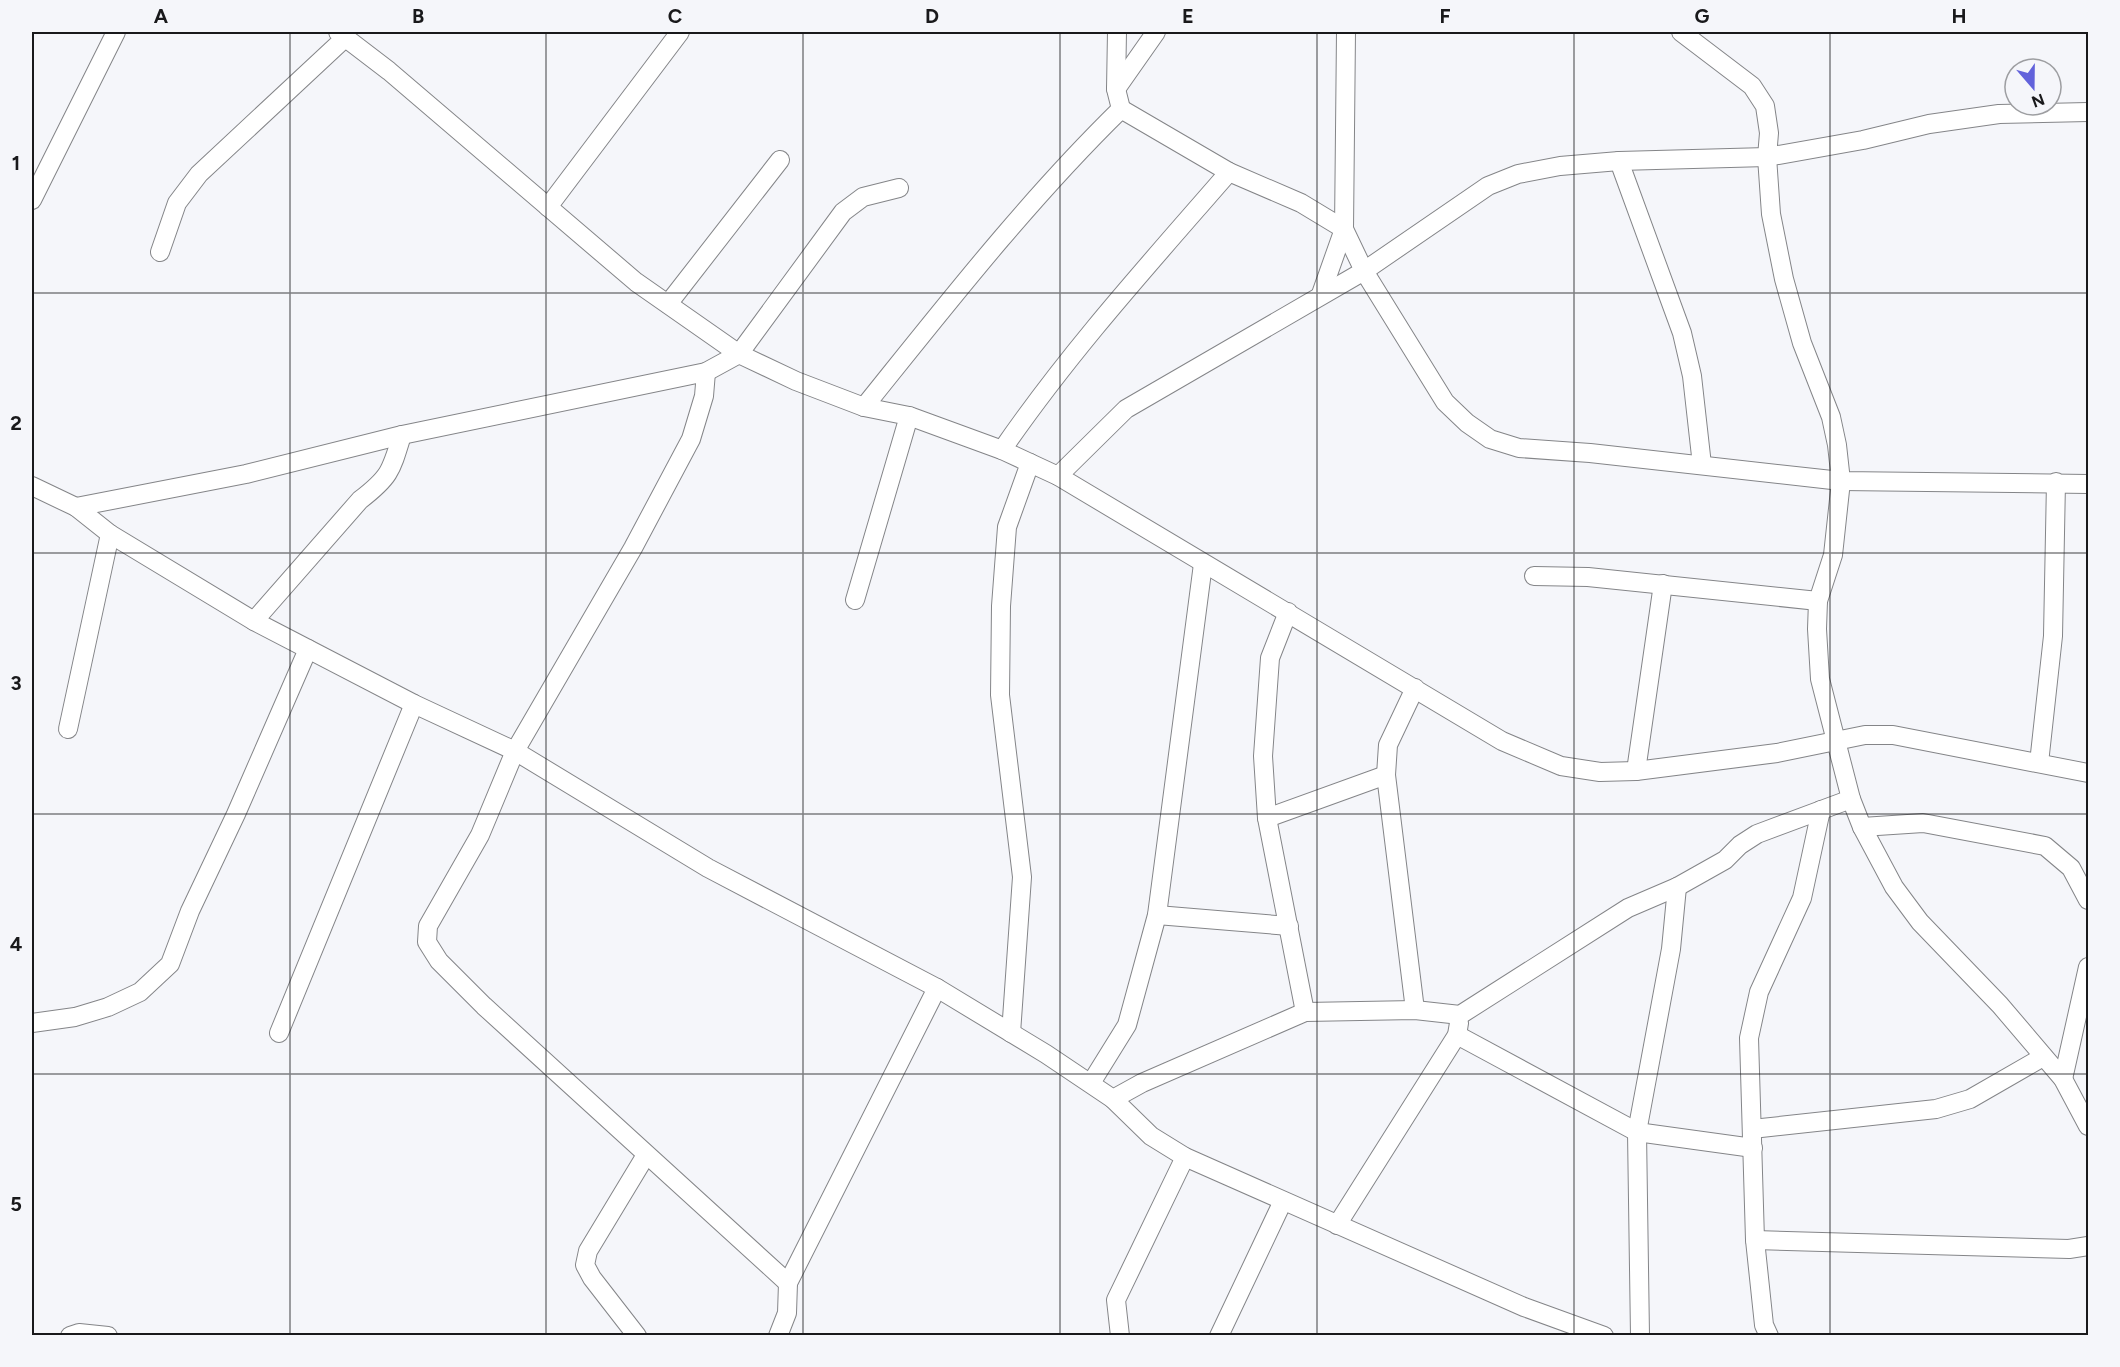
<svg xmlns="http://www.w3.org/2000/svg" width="2120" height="1367" viewBox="0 0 2120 1367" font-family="Figtree,sans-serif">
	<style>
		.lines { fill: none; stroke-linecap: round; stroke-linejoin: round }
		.minor-casing { stroke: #848588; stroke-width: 20 }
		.minor { stroke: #fff; stroke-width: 18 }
		.grid { fill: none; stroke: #19191b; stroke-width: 1.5; stroke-opacity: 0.55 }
		.neatline { fill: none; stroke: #19191b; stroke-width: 2 }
		.grid-label { font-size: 20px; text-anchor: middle; font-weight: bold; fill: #19191b }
	</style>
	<rect width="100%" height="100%" fill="#f5f6fa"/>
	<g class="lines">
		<defs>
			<g id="minor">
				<path d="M338 32 389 71 636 282 739 354 796 381 864 407 909 416 1002 450 1058 476 1502 741 1561 766 1600 772 1636 771 1777 753 1865 735H1893L2088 773"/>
				<path d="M1117 32 1116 89 1121 109"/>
				<path d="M1681 32 1752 86 1765 106 1769 133 1767 157 1771 214 1784 279 1802 343 1831 417 1837 445 1841 481 1833 555 1818 601 1817 629 1820 679 1851 799 1862 827 1894 887 1920 922 2000 1005 2063 1079 2088 1126"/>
				<path d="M1116 89 1156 32"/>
				<path d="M1619 161 1682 333 1692 376 1702 465"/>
				<path d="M32 200 116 32"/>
				<path d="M548 207 680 32"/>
				<path d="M160 252 177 203 199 174 346 37"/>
				<path d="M1321 294 1344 229 1346 32"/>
				<path d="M668 304 780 160"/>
				<path d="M706 372 704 396 691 439 633 548 515 751 480 835 428 926 427 942 439 961 484 1006 788 1283"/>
				<path d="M864 407C946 305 1027 201 1121 109L1229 172 1301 203 1344 229 1364 271 1445 402 1467 423 1490 439 1519 448 1590 453 1841 481 2088 484"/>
				<path d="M1002 450C1070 351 1150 263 1229 172"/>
				<path d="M1058 476 1126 409 1364 271 1488 186 1518 174 1560 166 1619 161 1767 157 1863 140 1929 124 1999 114 2088 112"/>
				<path d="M32 486 76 507 110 534 254 621 414 704 515 751 708 868 937 988 1046 1054 1113 1099 1142 1083 1305 1012 1415 1010 1460 1015 1628 908 1677 887 1725 860 1740 845 1757 834 1851 799"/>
				<path d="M76 507 246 474 402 435 706 372 739 354 843 212 863 197 899 188"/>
				<path d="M1534 576 1588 577 1818 601"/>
				<path d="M855 600 909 416"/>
				<path d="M1288 612 1270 658 1263 756 1267 818 1305 1012"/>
				<path d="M254 621 360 500C390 477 391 471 402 435"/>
				<path d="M68 729 110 534"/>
				<path d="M2039 763 2053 636 2056 482"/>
				<path d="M1636 771 1663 584"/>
				<path d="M1267 818 1386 775"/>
				<path d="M1862 827 1923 823 2045 846 2071 868 2088 900"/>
				<path d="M1157 915 1289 926"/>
				<path d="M1415 1010 1386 775 1388 745 1415 688"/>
				<path d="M32 1023 75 1017 108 1007 140 992 170 964 190 911 236 814 308 649"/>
				<path d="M279 1033 414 704"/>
				<path d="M1011 1033 1022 877 1000 695 1001 606 1007 527 1030 463"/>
				<path d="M1457 1035 1637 1132 1753 1148"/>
				<path d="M2063 1079 2088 967"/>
				<path d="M1091 1083 1127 1025 1157 915 1203 564"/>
				<path d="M1113 1099 1151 1136 1185 1157 1524 1307 1604 1336"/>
				<path d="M1752 1129 1936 1109 1970 1099 2043 1057"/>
				<path d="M1337 1225 1457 1035 1459 1023"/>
				<path d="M1755 1240 2069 1249 2088 1246"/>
				<path d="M70 1336 79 1333 108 1336"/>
				<path d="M637 1336 592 1278 585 1265 588 1251 646 1155"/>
				<path d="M778 1336 787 1313 788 1283 937 988"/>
				<path d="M1120 1336 1116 1300 1185 1157"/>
				<path d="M1219 1336 1283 1201"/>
				<path d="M1640 1336 1637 1132 1671 949 1677 887"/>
				<path d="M1769 1336 1764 1325 1755 1240 1749 1038 1759 992 1802 898 1821 810"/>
			</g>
		</defs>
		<!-- minor casing -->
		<use href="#minor" class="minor-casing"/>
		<!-- minor -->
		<use href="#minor" class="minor"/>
	</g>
	<!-- grid -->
	<path class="grid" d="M290 32V1336M546 32V1336M803 32V1336M1060 32V1336M1317 32V1336M1574 32V1336M1830 32V1336M32 293H2088M32 553H2088M32 814H2088M32 1074H2088"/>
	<!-- border -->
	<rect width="2120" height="1367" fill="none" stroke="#f5f6fa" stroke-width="66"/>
	<!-- north arrow -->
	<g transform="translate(2033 87) rotate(160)"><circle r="28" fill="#f5f6fa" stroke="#9d9ea1" stroke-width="1.5"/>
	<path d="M0-4.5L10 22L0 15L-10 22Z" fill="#6262db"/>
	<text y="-9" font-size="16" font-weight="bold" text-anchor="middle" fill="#19191b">N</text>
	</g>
	<rect x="33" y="33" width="2054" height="1301" class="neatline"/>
	<g class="grid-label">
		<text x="161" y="23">A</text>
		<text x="418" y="23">B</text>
		<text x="675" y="23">C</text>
		<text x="932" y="23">D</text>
		<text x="1188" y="23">E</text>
		<text x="1445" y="23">F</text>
		<text x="1702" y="23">G</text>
		<text x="1959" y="23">H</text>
		<text x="16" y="170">1</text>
		<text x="16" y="430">2</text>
		<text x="16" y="690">3</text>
		<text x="16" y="951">4</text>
		<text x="16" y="1211">5</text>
	</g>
</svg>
